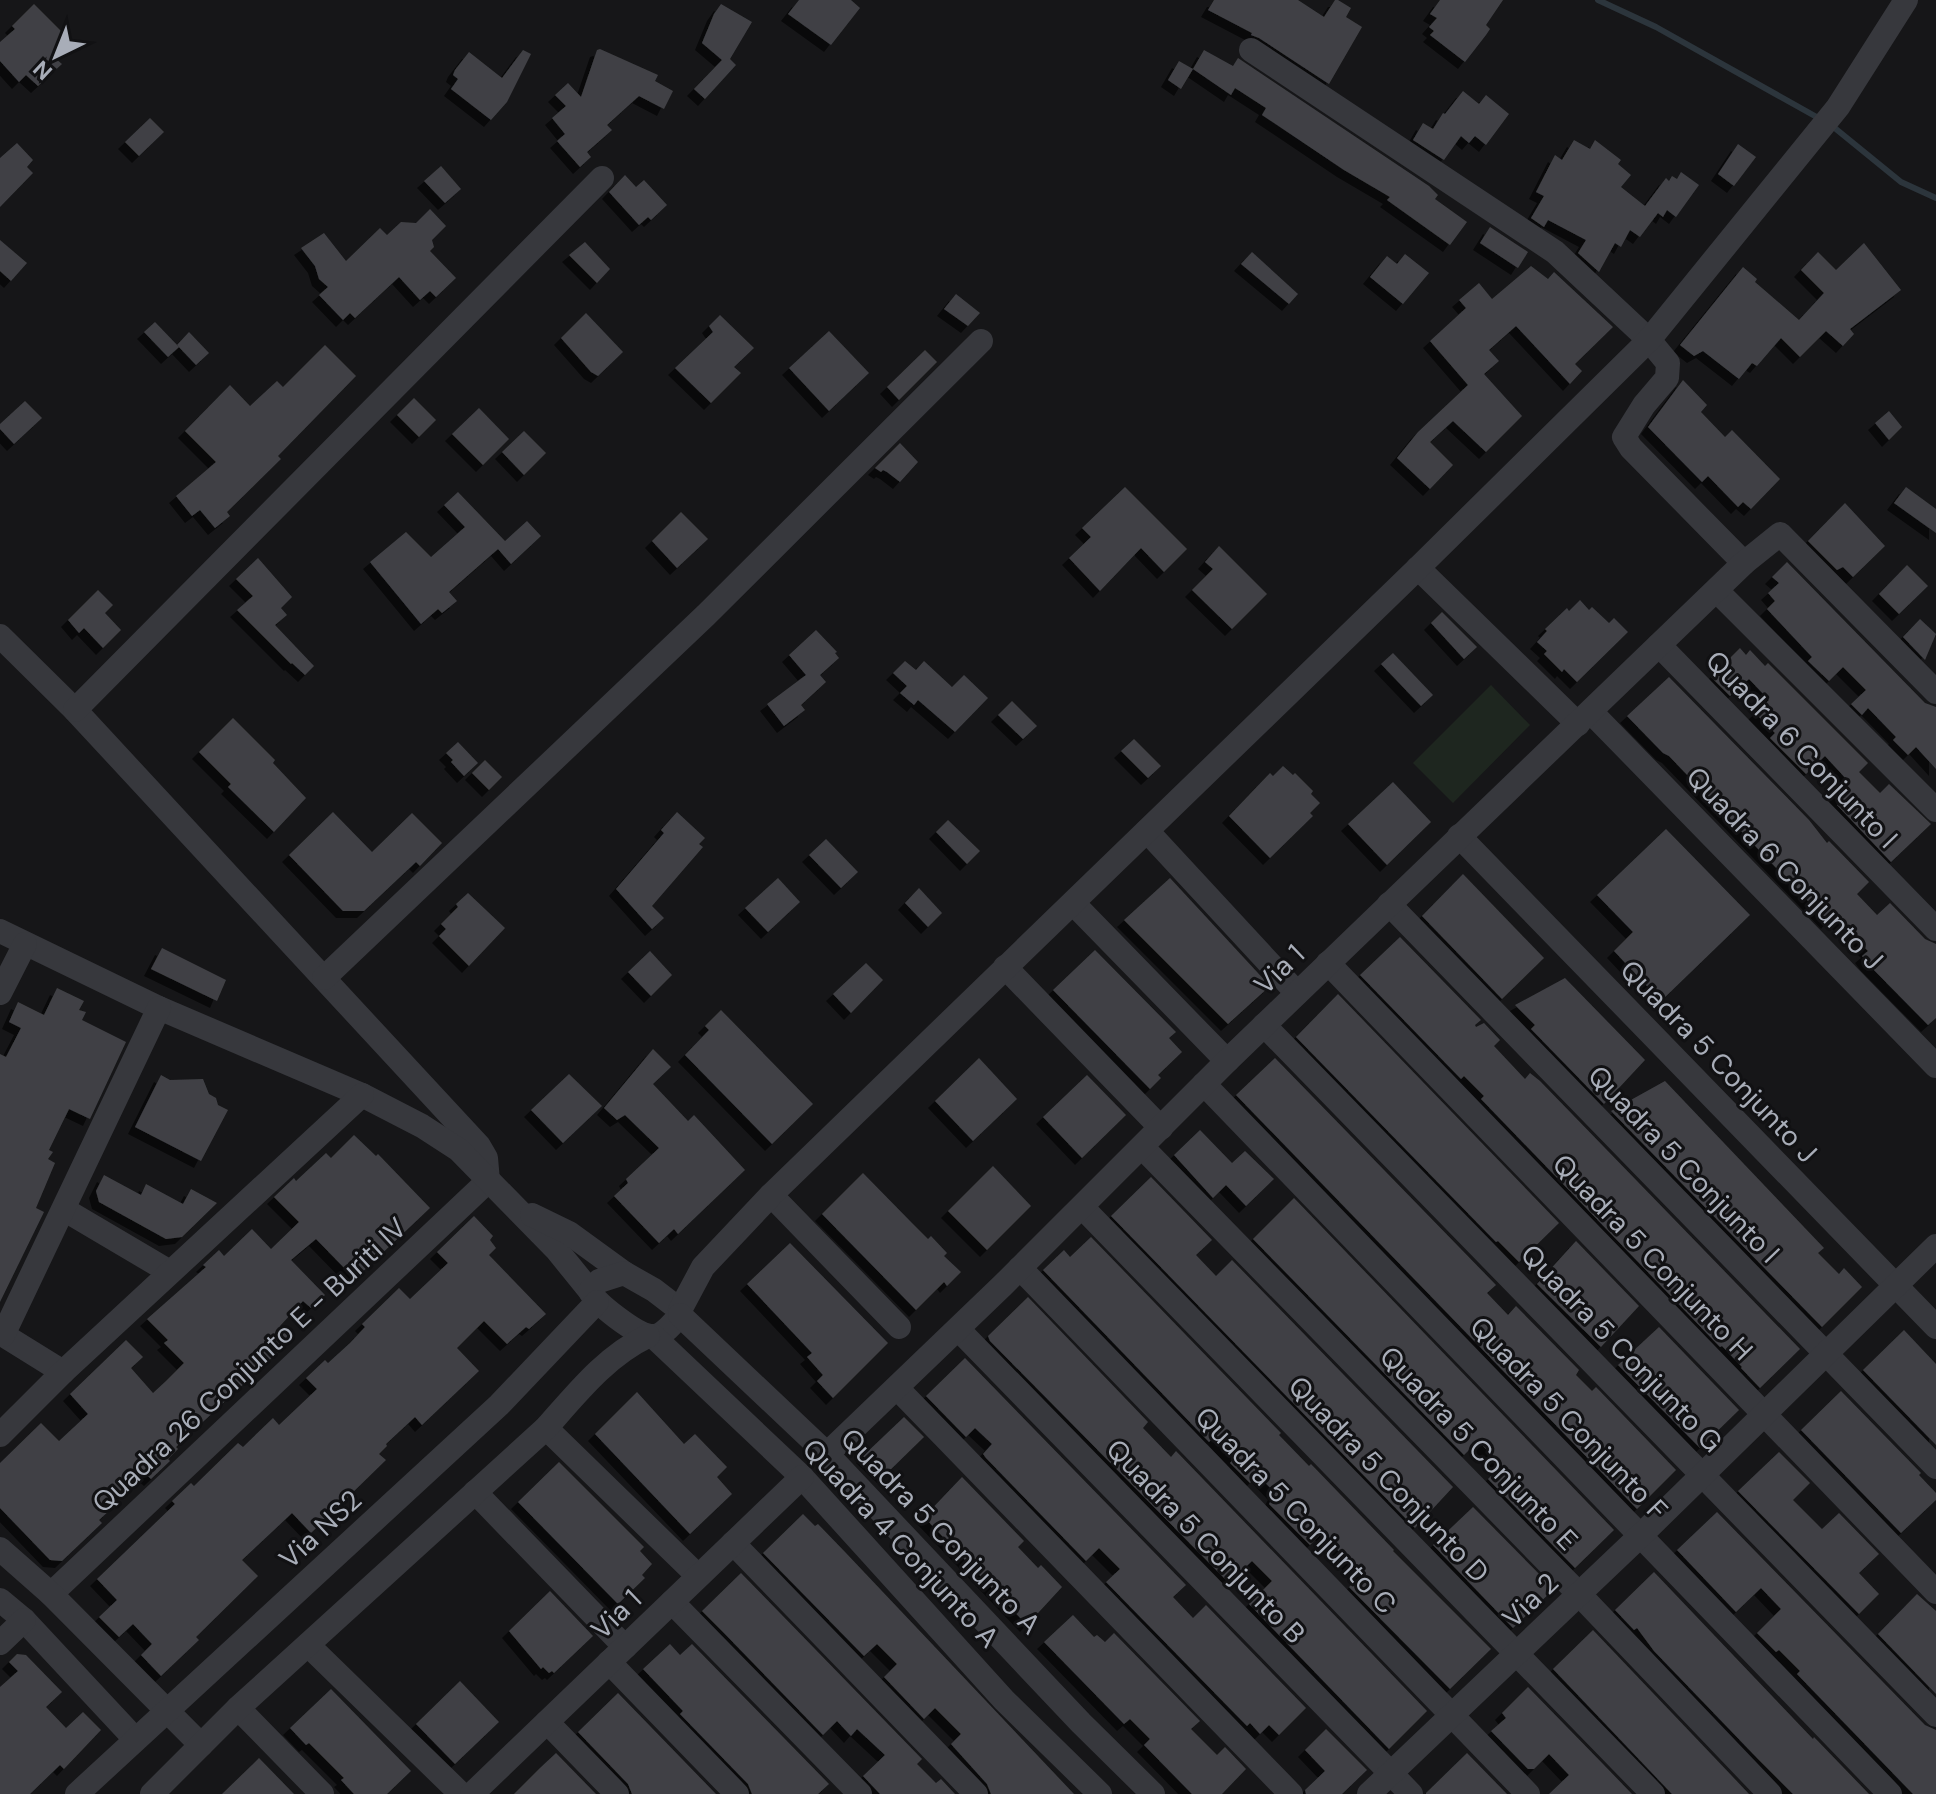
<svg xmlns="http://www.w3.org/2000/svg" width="1936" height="1794" viewBox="0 0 1936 1794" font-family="'DM Sans',sans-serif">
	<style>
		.green { fill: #1e261f }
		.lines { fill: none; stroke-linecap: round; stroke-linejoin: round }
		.stream { stroke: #2c353c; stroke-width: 6 }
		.building { fill: #404145; filter: url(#shadow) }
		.minor { stroke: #37383d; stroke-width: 24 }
		.labels { text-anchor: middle; stroke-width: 6; stroke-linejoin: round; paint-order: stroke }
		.street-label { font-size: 28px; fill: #a8adb8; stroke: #111113 }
	</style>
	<defs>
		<filter id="shadow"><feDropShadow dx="-7" dy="7" stdDeviation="0" flood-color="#0009"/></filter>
	</defs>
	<rect width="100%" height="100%" fill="#161618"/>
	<!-- green -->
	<path class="green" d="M1491 685 1530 725 1453 803 1413 763Z"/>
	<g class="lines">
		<!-- stream -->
		<g class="stream">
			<path d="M1598 0 1656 27 1822 120"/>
			<path d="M1831 125 1901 182 1936 198"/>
		</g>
	</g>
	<!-- building -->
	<g class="building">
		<path d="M799 0H851L860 8 831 45 788 14Z"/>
		<path d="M1214 0H1298L1324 17 1335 0H1338L1351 8 1346 17 1362 27 1329 84 1259 38 1251 35 1252 33 1208 10Z"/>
		<path d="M1440 0H1503L1486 25 1490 29 1486 35 1465 62 1430 35 1434 31 1429 27 1437 18 1430 14Z"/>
		<path d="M34 4 73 43 56 59 62 64 38 86 26 75 19 82 0 61V42L15 29 12 26Z"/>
		<path d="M721 4 752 22 730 59 736 65 705 99 694 89 722 60 702 43 714 14Z"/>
		<path d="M600 49 658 75 655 81 673 91 664 109 639 96 607 125 612 130 587 152 591 157 580 167 557 141 565 134 552 118 566 106 555 95 568 83 581 97 597 50Z"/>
		<path d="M523 50 531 54 507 102 491 120 451 89 458 79 453 75 455 70 469 52 502 78Z"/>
		<path d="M1204 50 1233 66 1238 58 1429 186 1438 195 1435 199 1467 222 1450 245 1387 200 1390 197 1344 170 1262 115 1266 108 1235 88 1231 95 1193 69Z"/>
		<path d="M1179 61 1193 69 1181 89 1168 80Z"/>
		<path d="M1463 91 1479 104 1486 95 1509 114 1486 145 1475 136 1469 143 1461 136 1444 160 1413 140 1423 123 1433 129 1443 113 1445 114Z"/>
		<path d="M150 118 164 132 139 156 125 142Z"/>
		<path d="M1574 140 1590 149 1595 140 1621 160 1618 164 1631 175 1621 187 1645 206 1666 178 1669 181 1672 176 1677 179 1681 172 1699 185 1676 217 1667 210 1663 217 1658 213 1640 237 1630 230 1621 247 1615 243 1599 272 1578 253 1586 240 1548 220 1544 227 1531 218 1544 196 1536 192 1555 155 1562 160Z"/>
		<path d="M17 143 33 160 27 167 33 173 0 207V158Z"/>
		<path d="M1738 144 1756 157 1734 186 1718 174Z"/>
		<path d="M441 166 461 189 445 203 424 181Z"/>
		<path d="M625 175 636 187 644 180 667 205 651 220 648 217 639 225 609 192Z"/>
		<path d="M430 209 446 226 432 240 434 247 430 251 456 278 436 297 430 291 420 300 399 277 355 318 350 313 343 320 319 295 328 287 319 279 315 266 301 248 324 233 346 261 380 228 387 235 401 222 416 223Z"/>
		<path d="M1490 227 1528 252 1518 268 1480 243Z"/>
		<path d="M0 240 27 263 11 281 0 271Z"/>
		<path d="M585 242 610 269 597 283 569 255Z"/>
		<path d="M1864 243 1901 290 1850 329 1854 334 1843 346 1826 331 1800 357 1781 338 1757 366 1752 363 1739 379 1703 351 1694 356 1680 345 1743 267 1757 279 1755 282 1799 320 1824 293 1801 270 1818 252 1836 270Z"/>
		<path d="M1252 252 1298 294 1289 304 1241 264Z"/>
		<path d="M1405 254 1429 273 1403 304 1370 277 1387 256 1397 264Z"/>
		<path d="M1531 266 1548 279 1554 272 1613 327 1575 364 1582 371 1570 384 1516 326 1489 350 1499 361 1484 374 1522 416 1486 452 1453 421 1430 442 1453 465 1430 489 1397 458 1418 432 1468 385 1430 341 1466 308 1459 300 1479 283 1492 299Z"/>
		<path d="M956 294 980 313 968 326 944 309Z"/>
		<path d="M586 313 623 352 598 376 591 372 561 338Z"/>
		<path d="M720 315 754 348 734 367 741 373 711 403 675 368 713 332 709 326Z"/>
		<path d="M155 322 179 347 168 357 144 332Z"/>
		<path d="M829 331 869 373 829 411 789 368Z"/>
		<path d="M189 332 209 353 196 365 177 345Z"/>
		<path d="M325 345 356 376 278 456 281 459 227 512 230 516 215 528 200 510 192 516 176 496 216 462 185 431 230 385 250 406 277 381 283 387Z"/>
		<path d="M925 350 937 362 899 400 887 387Z"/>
		<path d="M1683 380 1707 405 1701 412 1725 437 1732 430 1780 479 1751 509 1743 502 1738 507 1708 476 1702 482 1648 427Z"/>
		<path d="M414 398 436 420 419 437 397 415Z"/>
		<path d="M25 401 42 418 14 444 0 429V424Z"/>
		<path d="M479 408 509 439 483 465 452 434Z"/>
		<path d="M1889 411 1902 427 1889 440 1875 423Z"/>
		<path d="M524 431 546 453 524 475 502 452Z"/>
		<path d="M900 443 918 462 900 482 887 472 883 470 881 472 875 468Z"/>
		<path d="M1125 487 1187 549 1164 572 1141 548 1100 591 1069 558 1091 537 1082 528Z"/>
		<path d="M1906 487 1936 509V533L1894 503Z"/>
		<path d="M458 492 505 541 527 521 541 536 511 564 498 549 449 592 457 601 442 613 438 609 421 624 370 562 406 532 431 557 465 527 444 505Z"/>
		<path d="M1845 503 1885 546 1853 577 1843 567 1837 570 1808 541Z"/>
		<path d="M681 512 708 539 677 568 652 541Z"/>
		<path d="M1219 546 1267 594 1232 629 1192 590 1213 569 1205 562Z"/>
		<path d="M258 558 292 597 281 608 287 615 275 625 314 666 305 675 292 663 291 664 237 610 253 596 236 579Z"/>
		<path d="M1787 562 1925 703 1936 707V769L1916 747 1908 755 1893 740 1896 737 1868 708 1862 715 1851 704 1866 690 1843 667 1829 681 1808 661 1812 657 1767 609 1775 601 1768 593 1779 583 1772 577Z"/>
		<path d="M1907 565 1928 586 1899 614 1879 594Z"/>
		<path d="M98 590 113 605 105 613 121 630 103 648 84 628 79 633 68 620Z"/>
		<path d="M1580 600 1589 610 1592 607 1609 623 1614 618 1628 632 1577 682 1564 669 1562 672 1544 654 1547 651 1537 642 1547 631 1545 629 1567 608 1569 611Z"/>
		<path d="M1442 612 1477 647 1464 659 1431 623Z"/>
		<path d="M1920 619 1936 634 1925 660 1903 637Z"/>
		<path d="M816 630 837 652 835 653 839 658 820 675 826 682 801 705 805 710 784 726 767 704 806 675 789 655Z"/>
		<path d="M1740 648 1746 655 1750 650 1765 666 1768 663 1868 763 1859 772 1880 793 1889 784 1931 824 1891 862 1837 805 1840 802 1835 796 1849 782 1825 756 1806 774 1770 738 1775 733 1755 713 1769 700 1749 679 1730 696 1711 677Z"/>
		<path d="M1393 653 1433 695 1421 706 1381 664Z"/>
		<path d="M905 661 916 670 924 661 952 687 964 675 988 698 955 732 918 700 914 705 900 693 907 686 893 673Z"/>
		<path d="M1669 677 1809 820 1827 843 1829 841 1869 882 1857 894 1877 915 1890 903 1925 939 1936 944V1018L1928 1025 1868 964 1862 956 1868 951 1833 916 1828 922 1669 756 1663 753 1627 716Z"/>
		<path d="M1012 701 1037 726 1023 739 998 715Z"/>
		<path d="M233 718 275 760 273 763 306 798 274 832 228 787 231 784 199 752Z"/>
		<path d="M1134 739 1161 766 1148 778 1121 751Z"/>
		<path d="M458 742 478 763 464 776 451 762 453 760 446 753Z"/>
		<path d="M485 760 502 777 489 790 472 773Z"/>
		<path d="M1283 766 1293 775 1295 773 1313 791 1311 794 1320 803 1310 813 1313 816 1270 858 1229 816 1270 773 1273 776Z"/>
		<path d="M1393 782 1431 822 1387 865 1348 824Z"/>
		<path d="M333 812 372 852 412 813 442 843 420 866 416 862 364 911H343L289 855Z"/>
		<path d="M677 812 705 838 699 844 703 847 652 906 664 918 652 929 616 889 664 833 661 830Z"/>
		<path d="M948 820 980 851 967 864 936 832Z"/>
		<path d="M1666 829 1750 915 1661 1001 1614 951 1633 932 1597 895Z"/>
		<path d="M826 839 858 872 841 888 809 855Z"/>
		<path d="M1463 874 1544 958 1502 999 1422 916Z"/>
		<path d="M778 878 800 902 768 932 745 908Z"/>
		<path d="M1170 878 1270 986 1228 1024 1124 920Z"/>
		<path d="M919 888 942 913 928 927 905 903Z"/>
		<path d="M468 893 505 928 469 966 439 936 446 929 441 924 458 907 456 904Z"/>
		<path d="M1400 937 1481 1020 1475 1025 1476 1027 1484 1023 1500 1040 1494 1046 1525 1079 1530 1073 1540 1081 1800 1349 1760 1388 1741 1368 1742 1367 1722 1346 1720 1347 1481 1099 1484 1096 1464 1076 1461 1079 1360 975Z"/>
		<path d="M162 948 226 980 217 1001 151 969Z"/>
		<path d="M1095 950 1176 1032 1169 1038 1182 1052 1158 1075 1161 1078 1150 1089 1053 990Z"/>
		<path d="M650 951 672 975 651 996 628 972Z"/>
		<path d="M866 963 883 980 851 1013 833 994Z"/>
		<path d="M1565 978 1645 1060 1604 1104 1531 1029 1535 1025 1515 1005Z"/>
		<path d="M57 988 84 1001 79 1010 86 1012 82 1020 126 1042 90 1119 69 1109 49 1150 53 1152 48 1159 55 1163 36 1208 44 1212 0 1302V1054L6 1057 21 1028 9 1022 18 1002 44 1015Z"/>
		<path d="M1338 994 1559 1223 1519 1262 1498 1241 1496 1242 1296 1037Z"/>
		<path d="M721 1010 813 1104 772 1144 685 1055 709 1030 705 1026Z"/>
		<path d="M653 1049 671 1067 653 1084 688 1121 694 1115 745 1170 678 1234 674 1229 659 1243 614 1196 628 1183 626 1179 659 1148 625 1115 617 1120 604 1108Z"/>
		<path d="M979 1058 1017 1099 973 1141 935 1101Z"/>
		<path d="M1275 1058 1496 1285 1487 1293 1508 1315 1516 1306 1579 1370 1576 1375 1592 1391 1596 1387 1676 1470 1637 1509 1236 1095Z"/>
		<path d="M569 1074 602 1106 563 1143 531 1110Z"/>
		<path d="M161 1075 170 1080 203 1079 209 1094 216 1098 218 1105 228 1110 201 1161 135 1127Z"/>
		<path d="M1087 1075 1126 1115 1082 1158 1043 1117Z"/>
		<path d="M1665 1081 1824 1248 1818 1253 1839 1274 1844 1268 1862 1287 1822 1327 1611 1111Z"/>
		<path d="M1200 1130 1232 1163 1245 1151 1274 1179 1246 1206 1226 1185 1213 1198 1174 1155Z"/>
		<path d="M354 1135 376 1156 378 1154 430 1208 355 1279 316 1239 291 1260 325 1295 311 1308 303 1301 280 1326 292 1339 176 1447 178 1449 168 1459 170 1461 151 1479 144 1473 132 1485 129 1482 106 1505 110 1510 99 1520 102 1523 62 1561 50 1560 0 1508V1463L41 1423 59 1441 88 1414 70 1394 126 1340 143 1357 131 1368 153 1393 166 1381 184 1363 164 1343 168 1340 147 1319 206 1267 203 1265 219 1250 224 1256 252 1229 271 1249 299 1222 274 1197 294 1178 296 1181 326 1153 331 1158Z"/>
		<path d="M993 1166 1031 1206 987 1250 948 1211Z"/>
		<path d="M863 1173 912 1223 928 1239 931 1236 947 1253 944 1256 961 1272 947 1286 944 1282 916 1310 822 1214Z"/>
		<path d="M104 1175 141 1195 146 1184 183 1204 191 1189 217 1203 182 1237 166 1239 99 1202 96 1191Z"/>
		<path d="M1151 1177 1212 1240 1196 1255 1216 1276 1232 1260 1453 1487 1415 1528 1111 1216Z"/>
		<path d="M1294 1198 1614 1530 1575 1568 1488 1479 1502 1465 1478 1441 1464 1455 1253 1239Z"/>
		<path d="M474 1216 493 1236 490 1240 496 1248 489 1255 546 1314 529 1329 526 1327 507 1344 484 1321 457 1348 479 1371 422 1425 415 1417 386 1444 387 1446 379 1454 386 1460 311 1533 292 1513 273 1531 242 1560 258 1576 196 1637 199 1640 161 1676 141 1655 152 1644 133 1624 119 1637 99 1617 117 1600 97 1579 175 1504 172 1501 191 1483 194 1486 238 1443 243 1447 273 1418 279 1425 317 1389 306 1378 325 1360 328 1363 350 1343 365 1327 362 1324 399 1288 410 1299 448 1263 437 1252Z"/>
		<path d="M1091 1237 1281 1433 1279 1435 1309 1466 1311 1464 1394 1550 1393 1551 1491 1649 1450 1689 1349 1587 1361 1576 1322 1533 1310 1545 1269 1504 1275 1493 1258 1475 1250 1483 1230 1463 1234 1458 1224 1448 1214 1437 1209 1442 1043 1270 1064 1250 1070 1257Z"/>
		<path d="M1576 1241 1639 1306 1601 1347 1537 1284Z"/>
		<path d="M790 1243 888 1343 833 1398 817 1381 823 1375 807 1357 812 1353 747 1284Z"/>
		<path d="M1028 1297 1148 1422 1143 1428 1171 1457 1176 1451 1427 1711 1389 1749 1249 1604 1272 1581 1252 1561 1229 1583 990 1341 988 1336Z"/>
		<path d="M1659 1327 1739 1410 1700 1448 1618 1365Z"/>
		<path d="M1904 1330 1936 1364V1445L1863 1370Z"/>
		<path d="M965 1358 1186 1585 1173 1597 1193 1618 1206 1605 1306 1708 1279 1735 1269 1725 1260 1734 1250 1723 1247 1726 1106 1582 1120 1569 1099 1548 1086 1561 986 1458 983 1454 992 1444 975 1428 966 1437 926 1396Z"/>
		<path d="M1841 1391 1921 1473 1919 1475 1936 1493V1500L1901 1533 1801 1430Z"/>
		<path d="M637 1392 684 1444 695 1434 727 1467 717 1477 732 1494 690 1534 595 1434Z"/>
		<path d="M904 1417 924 1437 884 1476 863 1456Z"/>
		<path d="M1779 1452 1810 1483 1793 1500 1822 1529 1839 1513 1879 1554 1859 1573 1879 1594 1859 1614 1738 1491Z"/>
		<path d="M559 1462 644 1547 640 1551 652 1564 642 1575 645 1578 618 1604 518 1502Z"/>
		<path d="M962 1477 1024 1541 1018 1547 1038 1568 1041 1565 1062 1587 1027 1625 924 1517Z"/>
		<path d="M1473 1507 1554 1589 1513 1628 1433 1545Z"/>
		<path d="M1717 1512 1925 1725 1936 1730V1794H1913L1797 1674 1800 1671 1779 1650 1776 1652 1757 1633 1781 1609 1761 1588 1736 1612 1677 1550Z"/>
		<path d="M803 1514 815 1526 818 1524 846 1553 1074 1794H991L987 1784 951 1744 961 1734 935 1708 924 1719 884 1677 897 1664 877 1644 864 1656 763 1553Z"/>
		<path d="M1654 1572 1813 1739 1814 1737 1869 1794H1793L1757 1758 1654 1651 1637 1628 1634 1630 1615 1610Z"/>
		<path d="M741 1573 922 1759 917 1764 936 1783 941 1779 955 1794H880L863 1776 885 1755 857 1729 851 1736 837 1721 823 1735 723 1632 702 1611Z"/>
		<path d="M550 1591 593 1636 554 1673 552 1671 549 1673 543 1667 541 1669 509 1631Z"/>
		<path d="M1917 1594 1936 1611V1694L1878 1634Z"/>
		<path d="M1073 1615 1094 1637 1097 1635 1105 1642 1114 1633 1200 1721 1191 1729 1217 1755 1225 1747 1246 1769 1222 1794H1192L1144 1745 1150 1739 1130 1719 1124 1724 1044 1642Z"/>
		<path d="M1593 1630 1732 1776 1749 1794H1672L1553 1669Z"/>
		<path d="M670 1644 680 1655 692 1644 829 1784 818 1794H752L748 1784 680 1714 683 1711 643 1669Z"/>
		<path d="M17 1654 26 1655 62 1692 46 1707 66 1728 83 1712 101 1730 64 1769 60 1765 30 1794H0V1687L18 1671 9 1662Z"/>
		<path d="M460 1681 499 1722 455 1764 416 1724Z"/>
		<path d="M1528 1687 1604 1765 1632 1794H1549L1569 1775 1549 1754 1534 1769H1528L1491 1731 1506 1718 1502 1713Z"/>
		<path d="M331 1689 411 1771 387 1794H354L341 1780 344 1778 309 1743 306 1745 290 1728Z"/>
		<path d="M618 1693 716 1794H632L628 1784 578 1732Z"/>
		<path d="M1326 1729 1367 1770 1342 1794H1306L1305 1790 1325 1771 1305 1750Z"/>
		<path d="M556 1753 596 1794H514L540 1768Z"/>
		<path d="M1467 1753 1507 1794H1426V1793Z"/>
		<path d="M259 1758 294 1794H222L252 1765Z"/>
	</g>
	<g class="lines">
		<!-- minor -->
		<g class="minor">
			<path d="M1251 50 1555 252 1649 340 1668 363 1667 378 1644 405 1624 437 1631 448 1744 563"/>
			<path d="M1418 568 1578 724"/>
			<path d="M1717 591 1936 810"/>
			<path d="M0 636 75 710 479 1146 486 1158 488 1181 51 1594"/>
			<path d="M1659 645 1936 929"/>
			<path d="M75 710 602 178"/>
			<path d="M1591 712 1936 1066"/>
			<path d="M1147 831 1297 993"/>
			<path d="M1459 836 1936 1327"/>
			<path d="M1073 903 1227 1061"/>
			<path d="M1389 904 1936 1467"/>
			<path d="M0 931 159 1008 362 1095 422 1126 459 1150 556 1249 590 1291"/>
			<path d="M1328 963 1936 1592"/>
			<path d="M1005 967 1161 1128"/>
			<path d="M324 978 706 615 981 341"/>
			<path d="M0 993 25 944"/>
			<path d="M1264 1025 1936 1715"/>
			<path d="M1204 1084 1890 1794"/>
			<path d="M1142 1147 1579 1594 1770 1794"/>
			<path d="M771 1195 899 1327"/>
			<path d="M1082 1207 1653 1794"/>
			<path d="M65 1210 170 1272"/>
			<path d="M532 1215 569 1233 624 1273"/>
			<path d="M1020 1268 1528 1794"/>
			<path d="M624 1273 654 1290 680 1310V1315C673 1323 662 1338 650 1336 636 1334 596 1304 590 1291L599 1281Z"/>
			<path d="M680 1310 703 1267 771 1195 1418 568 1649 340 1838 107 1906 0"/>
			<path d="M680 1315 827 1454 1081 1723 1153 1794"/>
			<path d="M958 1329 1411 1794"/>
			<path d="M0 1333 63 1372"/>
			<path d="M3 1335 159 1008"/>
			<path d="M653 1336 802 1477 1004 1700 1100 1794"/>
			<path d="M897 1388 1291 1794"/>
			<path d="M546 1428 698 1576"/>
			<path d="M0 1435 63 1372 362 1095"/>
			<path d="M827 1454 1003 1285 1227 1061 1744 563 1780 534 1936 692"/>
			<path d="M475 1492 625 1647"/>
			<path d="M733 1543 976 1794"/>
			<path d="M0 1549 51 1594 201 1745"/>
			<path d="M0 1600 24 1620 135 1739"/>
			<path d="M672 1602 860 1794"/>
			<path d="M0 1643 24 1620"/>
			<path d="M308 1645 461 1794"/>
			<path d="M609 1662 737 1794"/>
			<path d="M238 1708 322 1794"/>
			<path d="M547 1722 617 1794"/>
			<path d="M77 1794 499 1405 597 1302"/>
			<path d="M152 1794 238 1708 546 1428C577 1393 606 1356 648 1336"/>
			<path d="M472 1794 802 1477"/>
			<path d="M1369 1794 1640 1536 1936 1246"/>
		</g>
	</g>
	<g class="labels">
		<!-- street labels -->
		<g class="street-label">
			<text transform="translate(1802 749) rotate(46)" y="10">Quadra 6 Conjunto I</text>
			<text transform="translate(1785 868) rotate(46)" y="10">Quadra 6 Conjunto J</text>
			<text transform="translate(1279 969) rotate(-44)" y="10">Via 1</text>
			<text transform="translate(1719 1061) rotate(46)" y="10">Quadra 5 Conjunto J</text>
			<text transform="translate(1684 1164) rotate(46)" y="10">Quadra 5 Conjunto I</text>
			<text transform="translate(1653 1257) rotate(46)" y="10">Quadra 5 Conjunto H</text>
			<text transform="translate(1622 1348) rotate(46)" y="10">Quadra 5 Conjunto G</text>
			<text transform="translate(249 1365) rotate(-43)" y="10">Quadra 26 Conjunto E - Buriti IV</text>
			<text transform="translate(1569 1418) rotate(46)" y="10">Quadra 5 Conjunto F</text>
			<text transform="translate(1479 1448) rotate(46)" y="10">Quadra 5 Conjunto E</text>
			<text transform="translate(1389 1479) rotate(46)" y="10">Quadra 5 Conjunto D</text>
			<text transform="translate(1296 1510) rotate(46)" y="10">Quadra 5 Conjunto C</text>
			<text transform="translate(320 1529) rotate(-43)" y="10">Via NS2</text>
			<text transform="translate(941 1531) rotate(46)" y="10">Quadra 5 Conjunto A</text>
			<text transform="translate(1206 1541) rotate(46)" y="10">Quadra 5 Conjunto B</text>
			<text transform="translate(901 1543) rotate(47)" y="10">Quadra 4 Conjunto A</text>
			<text transform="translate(1530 1600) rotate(-44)" y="10">Via 2</text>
			<text transform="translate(616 1614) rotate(-44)" y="10">Via 1</text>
		</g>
	</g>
	<!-- north arrow -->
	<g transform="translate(56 56) rotate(223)" stroke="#111113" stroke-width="6" paint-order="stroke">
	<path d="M0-6L14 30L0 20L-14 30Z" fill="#a8adb8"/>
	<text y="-12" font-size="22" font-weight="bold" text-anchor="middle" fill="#a8adb8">N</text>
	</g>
</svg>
